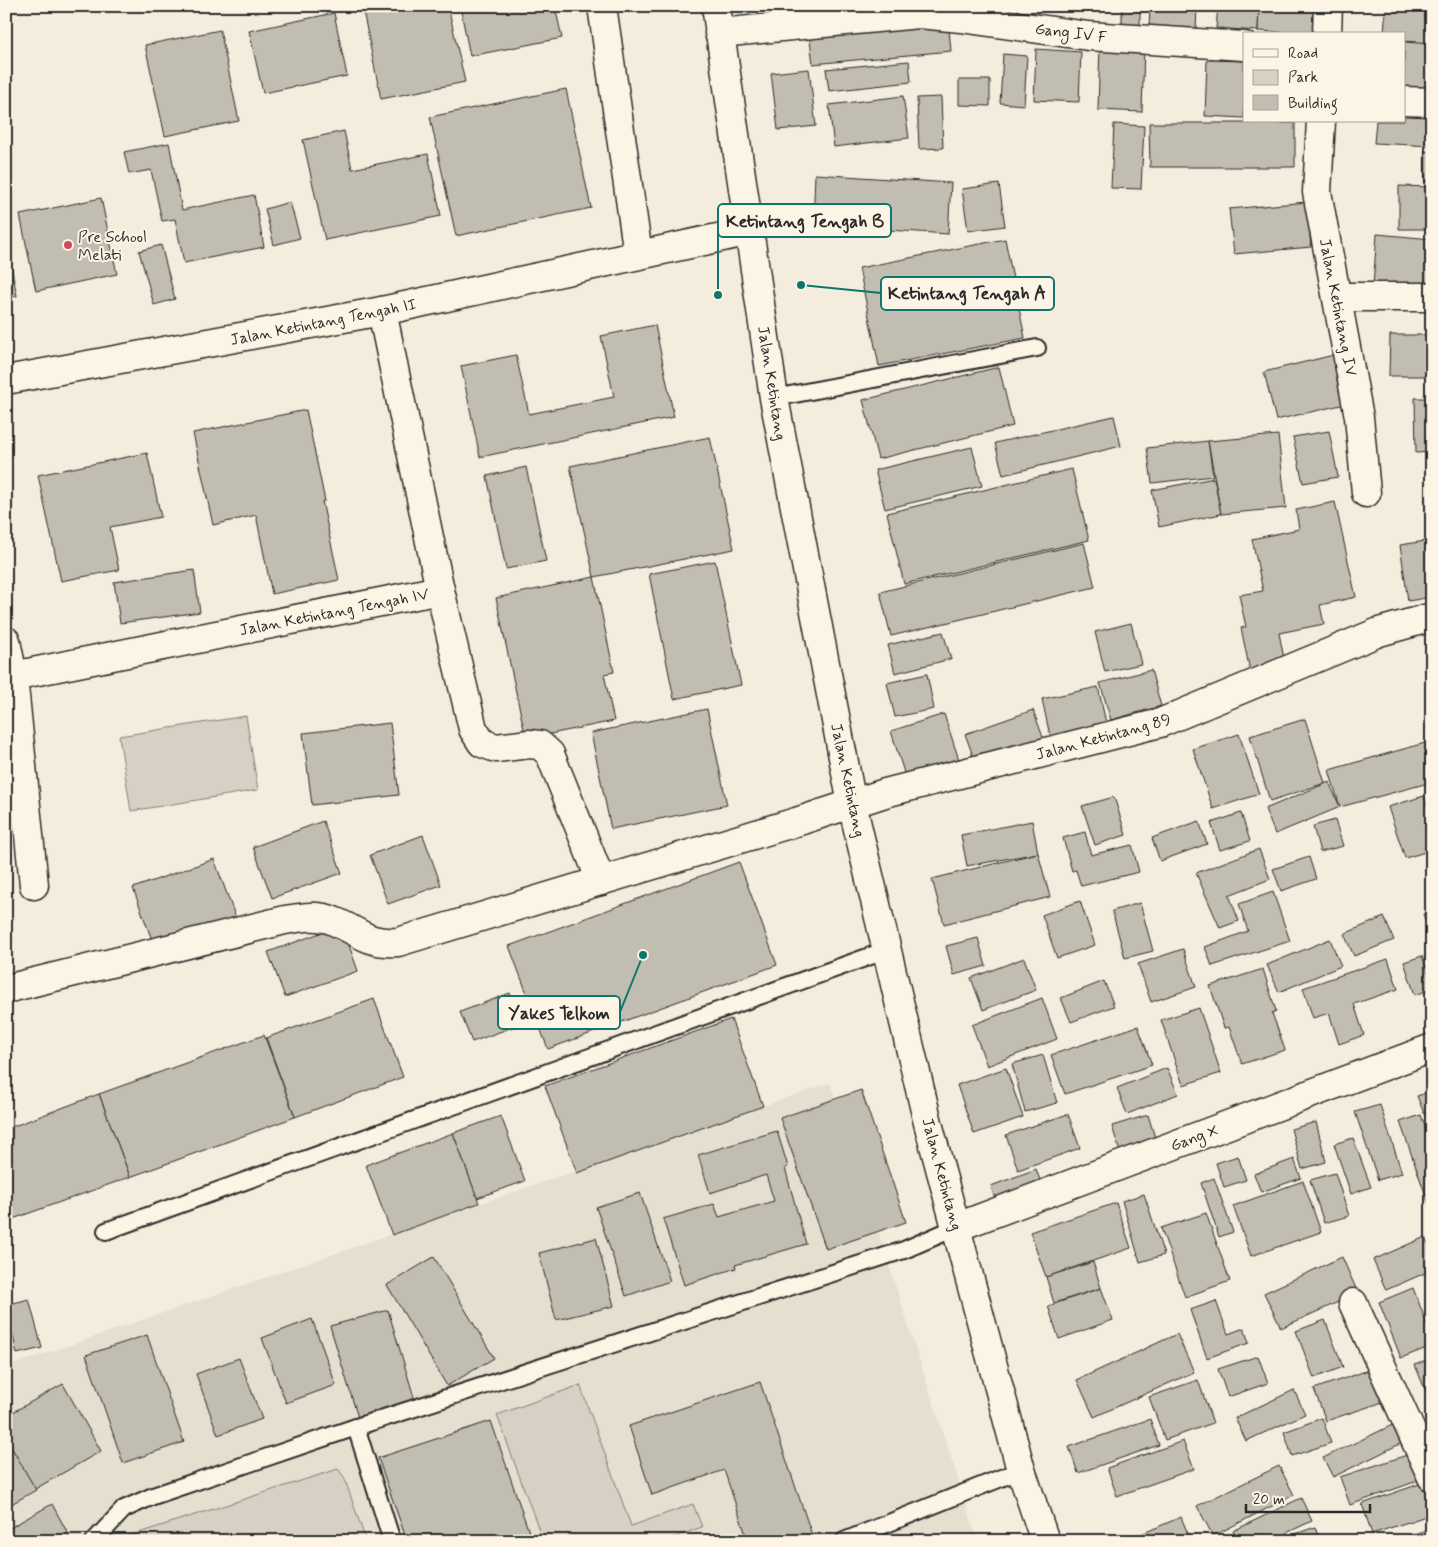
<svg xmlns="http://www.w3.org/2000/svg" width="1438" height="1547" viewBox="0 0 1438 1547" font-family="Mynerve,sans-serif">
	<style>
		.built { fill: #e5dfd0 }
		.green { fill: #d6d1c4; stroke: #807e78 }
		.building { fill: #c2bdb1; stroke: #2b2b2b }
		.lines { fill: none; stroke-linecap: round; stroke-linejoin: round }
		.service-casing { stroke: #2b2b2b; stroke-width: 20 }
		.minor-casing { stroke: #2b2b2b; stroke-width: 31 }
		.tertiary-casing { stroke: #2b2b2b; stroke-width: 31 }
		.service { stroke: #fcf5e5; stroke-width: 16 }
		.minor { stroke: #fcf5e5; stroke-width: 28 }
		.tertiary { stroke: #fcf5e5; stroke-width: 28 }
		.poi-dot { fill: #d1495b; stroke: #fcf5e5; stroke-width: 2 }
		.labels { text-anchor: middle; stroke-width: 4; stroke-linejoin: round; paint-order: stroke }
		.street-label { font-size: 16px; fill: #2b2b2b; stroke: #fcf5e5 }
		.poi-label { font-size: 16px; fill: #2b2b2b; stroke: #fcf5e5; text-anchor: start }
		.leader { fill: none; stroke: #0f766e; stroke-width: 2 }
		.callout-dot { fill: #0f766e; stroke: #fcf5e5; stroke-width: 2 }
		.callout { fill: #fcf5e5; stroke: #0f766e; stroke-width: 2 }
		.callout-label { font-size: 18px; text-anchor: middle; font-weight: bold; fill: #2b2b2b }
	</style>
	<rect width="100%" height="100%" fill="#f4edde"/>
	<filter id="ink" filterUnits="userSpaceOnUse"><feTurbulence type="fractalNoise" baseFrequency=".02" numOctaves="2"/><feDisplacementMap in="SourceGraphic" scale="10" xChannelSelector="R" yChannelSelector="G"/><feConvolveMatrix kernelMatrix="1 2 1 2 8 2 1 2 1" color-interpolation-filters="sRGB"/></filter>
	<g filter="url(#ink)">
		<!-- built -->
		<path class="built" d="M830 1083 978 1541H6V1367Z"/>
		<!-- green -->
		<g class="green">
			<path d="M246 716 258 790 131 811 119 736Z"/>
			<path d="M580 1385 631 1526 693 1504 702 1527 664 1541H543L497 1415Z"/>
			<path d="M338 1469 344 1477 366 1541H122L123 1538Z"/>
		</g>
		<!-- building -->
		<g class="building">
			<path d="M362 6H448L465 82 381 99Z"/>
			<path d="M460 6H555L562 38 470 56Z"/>
			<path d="M754 6H798V10L754 11Z"/>
			<path d="M978 6H1018V15L978 14Z"/>
			<path d="M1122 6H1140V31L1122 30Z"/>
			<path d="M1150 6H1197L1196 31 1149 29Z"/>
			<path d="M1218 6H1259L1258 31 1216 28Z"/>
			<path d="M1259 6H1316L1314 34 1258 31Z"/>
			<path d="M1386 6H1432V43L1404 41V34H1384Z"/>
			<path d="M334 13 347 76 263 93 249 31Z"/>
			<path d="M948 19 951 51 813 64 809 32Z"/>
			<path d="M220 30 239 121 165 136 145 45Z"/>
			<path d="M1404 42 1432 44V95L1404 93Z"/>
			<path d="M1100 45 1144 47 1142 112 1098 110Z"/>
			<path d="M1036 49 1081 52 1079 102 1034 100Z"/>
			<path d="M1003 54 1027 56 1024 105 1000 103Z"/>
			<path d="M1207 60 1244 61V118L1205 116Z"/>
			<path d="M909 61 911 82 829 91 826 69Z"/>
			<path d="M809 69 816 126 778 130 771 73Z"/>
			<path d="M959 80H990V106L959 105Z"/>
			<path d="M566 89 591 208 456 236 430 117Z"/>
			<path d="M903 96 909 138 834 147 829 105Z"/>
			<path d="M941 97 943 148 919 149 917 98Z"/>
			<path d="M1404 107 1432 108V146L1374 143 1376 121H1404Z"/>
			<path d="M1149 123H1295V167H1150Z"/>
			<path d="M1114 124 1144 126 1141 189 1111 188Z"/>
			<path d="M344 131 352 169 428 154 441 216 325 240 303 140Z"/>
			<path d="M169 143 182 210 254 195 264 247 184 263 175 219 162 221 151 170 129 174 124 152Z"/>
			<path d="M1425 151 1432 152V182H1425Z"/>
			<path d="M815 174 951 183 948 234 813 225Z"/>
			<path d="M999 184 1005 226 968 231 962 189Z"/>
			<path d="M1399 186 1432 187V229H1399Z"/>
			<path d="M101 198 117 274 36 291 20 215Z"/>
			<path d="M290 202 300 238 274 245 265 209Z"/>
			<path d="M1307 202 1311 247 1234 254 1229 209Z"/>
			<path d="M1377 234 1432 239V291L1373 286Z"/>
			<path d="M6 239 17 296 6 298Z"/>
			<path d="M1005 239 1025 338 879 366 859 268Z"/>
			<path d="M161 245 175 299 154 305 139 251Z"/>
			<path d="M655 325 674 417 480 457 461 366 516 355 529 414 614 397 601 336Z"/>
			<path d="M1390 335H1432V376H1389Z"/>
			<path d="M1342 353 1354 402 1276 420 1264 372Z"/>
			<path d="M999 367 1013 426 878 459 863 400Z"/>
			<path d="M1415 398H1432V452L1416 453Z"/>
			<path d="M306 410 325 501H322L339 580 272 594 256 515 213 525 193 433Z"/>
			<path d="M1114 416 1121 446 1003 475 995 443Z"/>
			<path d="M1329 431 1338 477 1303 483 1293 437Z"/>
			<path d="M1278 435 1286 508 1221 514 1208 441Z"/>
			<path d="M710 437 734 549 594 577 570 466Z"/>
			<path d="M1208 441 1213 476 1152 483 1147 448Z"/>
			<path d="M972 447 982 486 885 509 875 470Z"/>
			<path d="M147 453 161 517 110 527 119 570 61 581 38 475Z"/>
			<path d="M526 467 546 561 506 569 487 476Z"/>
			<path d="M1072 469 1089 540 904 584 887 513Z"/>
			<path d="M1214 478 1221 514 1159 527 1152 490Z"/>
			<path d="M1335 502 1356 597 1320 605 1324 624 1279 633 1286 669 1251 676 1241 628 1246 627 1239 595 1263 591 1252 539 1299 529 1296 510Z"/>
			<path d="M1432 540V597L1408 601 1400 545Z"/>
			<path d="M1084 543 1095 587 891 636 880 592Z"/>
			<path d="M715 561 741 685 674 699 649 574Z"/>
			<path d="M194 570 200 612 120 623 114 582Z"/>
			<path d="M594 577 614 672 604 674 614 721 526 739 496 598Z"/>
			<path d="M1131 623 1141 664 1105 672 1095 632Z"/>
			<path d="M943 632 951 659 895 673 888 645Z"/>
			<path d="M1432 664V697L1424 666Z"/>
			<path d="M1151 670 1161 706 1111 720 1100 683Z"/>
			<path d="M927 674 934 709 895 717 887 683Z"/>
			<path d="M1098 687 1108 732 1052 745 1042 699Z"/>
			<path d="M707 709 727 805 611 829 591 733Z"/>
			<path d="M1033 710 1044 740 976 764 965 734Z"/>
			<path d="M944 714 960 763 906 779 891 731Z"/>
			<path d="M1305 719 1325 783 1270 801 1250 736Z"/>
			<path d="M390 723 399 795 312 805 303 733Z"/>
			<path d="M1239 734 1259 794 1213 809 1193 749Z"/>
			<path d="M1432 741V782L1340 807 1329 770Z"/>
			<path d="M1329 782 1340 807 1275 834 1265 809Z"/>
			<path d="M1424 796 1432 821V850L1405 858 1388 807Z"/>
			<path d="M1114 797 1126 835 1095 845 1082 806Z"/>
			<path d="M1241 813 1250 841 1220 850 1211 823Z"/>
			<path d="M1335 820 1343 846 1320 852 1313 826Z"/>
			<path d="M323 821 342 873 272 898 253 847Z"/>
			<path d="M1032 821 1038 853 967 866 961 835Z"/>
			<path d="M1199 821 1207 844 1160 861 1152 838Z"/>
			<path d="M1085 832 1091 855 1132 845 1139 872 1081 886 1076 870 1072 871 1063 838Z"/>
			<path d="M423 835 441 885 388 904 370 855Z"/>
			<path d="M1259 849 1270 879 1229 895 1239 921 1220 928 1196 873Z"/>
			<path d="M1038 853 1050 897 944 924 932 879Z"/>
			<path d="M1309 857 1316 879 1281 891 1273 869Z"/>
			<path d="M214 859 237 921 156 951 133 888Z"/>
			<path d="M739 862 777 965 548 1049 509 946Z"/>
			<path d="M1273 892 1290 941 1212 966 1205 947 1248 931 1239 904Z"/>
			<path d="M1080 901 1095 945 1057 958 1042 915Z"/>
			<path d="M1140 903 1153 951 1125 958 1112 911Z"/>
			<path d="M1432 911V940L1423 914Z"/>
			<path d="M1384 917 1394 940 1354 956 1344 934Z"/>
			<path d="M342 925 358 971 285 997 268 952Z"/>
			<path d="M978 938 986 966 954 975 946 946Z"/>
			<path d="M1330 939 1341 966 1279 992 1267 965Z"/>
			<path d="M1183 949 1196 987 1151 1002 1138 964Z"/>
			<path d="M1422 956 1432 983V989L1415 995 1404 962Z"/>
			<path d="M1024 958 1036 990 983 1010 971 978Z"/>
			<path d="M1388 959 1398 989 1354 1004 1364 1035 1339 1044 1329 1013 1313 1018 1303 988Z"/>
			<path d="M1263 969 1276 1011 1272 1013 1285 1050 1242 1064 1229 1027 1224 1028 1210 986Z"/>
			<path d="M1104 981 1114 1006 1071 1022 1061 998Z"/>
			<path d="M510 993 521 1024 472 1042 460 1012Z"/>
			<path d="M1042 998 1057 1039 987 1066 972 1025Z"/>
			<path d="M374 999 403 1077 295 1117 266 1038Z"/>
			<path d="M1199 1008 1221 1073 1183 1085 1161 1020Z"/>
			<path d="M731 1019 763 1106 577 1173 545 1086Z"/>
			<path d="M1138 1026 1152 1065 1065 1094 1051 1055Z"/>
			<path d="M264 1035 295 1117 130 1177 99 1094Z"/>
			<path d="M1043 1055 1057 1103 1025 1112 1012 1064Z"/>
			<path d="M1006 1068 1023 1117 974 1134 957 1085Z"/>
			<path d="M1167 1068 1178 1094 1127 1114 1117 1088Z"/>
			<path d="M861 1090 906 1222 826 1249 780 1118Z"/>
			<path d="M1432 1091V1133L1417 1096Z"/>
			<path d="M99 1094 130 1177 10 1220 6 1210V1129Z"/>
			<path d="M1380 1105 1402 1173 1378 1180 1355 1112Z"/>
			<path d="M1068 1114 1080 1148 1018 1170 1006 1135Z"/>
			<path d="M1148 1115 1156 1141 1120 1152 1112 1126Z"/>
			<path d="M1421 1115 1432 1145V1213L1400 1122Z"/>
			<path d="M501 1116 525 1181 477 1198 453 1133Z"/>
			<path d="M1316 1122 1326 1162 1302 1169 1291 1129Z"/>
			<path d="M777 1131 788 1167 785 1168 806 1244 735 1265 736 1268 684 1285 663 1219 714 1204 719 1217 774 1201 766 1175 710 1193 698 1155Z"/>
			<path d="M453 1133 479 1203 392 1235 366 1165Z"/>
			<path d="M1353 1138 1371 1187 1351 1194 1334 1144Z"/>
			<path d="M1238 1156 1246 1180 1224 1187 1216 1163Z"/>
			<path d="M1294 1159 1301 1178 1261 1192 1254 1174Z"/>
			<path d="M1036 1169 1041 1183 995 1199 991 1186Z"/>
			<path d="M1335 1173 1349 1216 1324 1223 1310 1180Z"/>
			<path d="M1214 1178 1233 1232 1219 1237 1201 1183Z"/>
			<path d="M1303 1181 1321 1232 1251 1256 1233 1206Z"/>
			<path d="M640 1193 670 1281 626 1296 596 1207Z"/>
			<path d="M1144 1194 1164 1255 1140 1262 1122 1201Z"/>
			<path d="M1116 1203 1131 1248 1046 1277 1030 1232Z"/>
			<path d="M1206 1213 1230 1281 1185 1297 1161 1228Z"/>
			<path d="M1425 1237 1432 1253V1270L1386 1290 1373 1260Z"/>
			<path d="M596 1238 614 1306 556 1320 539 1253Z"/>
			<path d="M434 1257 494 1358 447 1386 387 1285Z"/>
			<path d="M1342 1257 1358 1293 1281 1328 1264 1293Z"/>
			<path d="M1093 1262 1101 1288 1054 1303 1046 1277Z"/>
			<path d="M1432 1282V1294L1427 1284Z"/>
			<path d="M1101 1288 1113 1320 1059 1339 1048 1306Z"/>
			<path d="M1413 1288 1432 1337V1346L1401 1358 1379 1302Z"/>
			<path d="M29 1299 42 1348 17 1354 6 1305Z"/>
			<path d="M1216 1301 1228 1334 1244 1328 1249 1343 1207 1358 1190 1310Z"/>
			<path d="M388 1310 416 1404 359 1421 330 1326Z"/>
			<path d="M312 1319 336 1385 286 1403 262 1338Z"/>
			<path d="M1325 1320 1343 1367 1314 1378 1296 1331Z"/>
			<path d="M1177 1334 1194 1372 1094 1417 1077 1380Z"/>
			<path d="M147 1335 184 1442 123 1463 86 1355Z"/>
			<path d="M1258 1356 1268 1383 1228 1397 1218 1369Z"/>
			<path d="M239 1358 262 1419 218 1435 196 1374Z"/>
			<path d="M1432 1358V1398L1429 1399 1415 1365Z"/>
			<path d="M1380 1366 1392 1399 1326 1421 1314 1389Z"/>
			<path d="M1198 1380 1213 1423 1165 1440 1149 1397Z"/>
			<path d="M760 1382 783 1450 814 1541H748L724 1470 652 1495 629 1426Z"/>
			<path d="M63 1384 101 1451 35 1489 6 1438V1416Z"/>
			<path d="M1294 1390 1305 1414 1246 1441 1235 1418Z"/>
			<path d="M1322 1418 1331 1443 1292 1456 1284 1432Z"/>
			<path d="M1150 1419 1159 1445 1078 1473 1069 1447Z"/>
			<path d="M1403 1420 1412 1438 1333 1477 1323 1458Z"/>
			<path d="M491 1421 532 1541H407L378 1458Z"/>
			<path d="M6 1438 36 1490 6 1507Z"/>
			<path d="M1183 1441 1194 1469 1117 1496 1107 1468Z"/>
			<path d="M1410 1454 1420 1480 1350 1505 1340 1477Z"/>
			<path d="M1279 1466 1294 1495 1213 1536 1197 1506Z"/>
			<path d="M1428 1481 1432 1491V1514L1372 1534 1362 1504Z"/>
			<path d="M1301 1498 1312 1521 1269 1541H1238L1233 1531Z"/>
			<path d="M52 1504 72 1541H6V1530Z"/>
			<path d="M1181 1517 1191 1541H1125Z"/>
			<path d="M1315 1527 1320 1541H1276Z"/>
			<path d="M1432 1528V1541H1393Z"/>
		</g>
		<g class="lines">
			<defs>
				<g id="service">
					<path d="M774 398 1037 348"/>
					<path d="M106 1231 887 950"/>
					<path d="M356 1427 392 1541"/>
					<path d="M94 1541 124 1509 153 1496 356 1427 904 1250 957 1227"/>
					<path d="M844 1541 1021 1470"/>
				</g>
				<g id="minor">
					<path d="M602 6 638 254"/>
					<path d="M719 33 919 14 961 18 1088 36 1244 46"/>
					<path d="M1327 34 1328 6"/>
					<path d="M1404 101 1432 102"/>
					<path d="M1321 121 1317 192 1359 417 1366 493"/>
					<path d="M1337 297H1432"/>
					<path d="M382 311 440 590 473 729 482 743 496 748 529 744 540 745 550 754 601 881"/>
					<path d="M6 380 382 311 750 231"/>
					<path d="M6 641 13 676 34 885"/>
					<path d="M13 676 440 590"/>
					<path d="M6 989 285 920C302 917 320 914 336 922 362 933 367 944 398 942L796 822 885 793 1160 723 1379 632 1432 617"/>
					<path d="M957 1227 1432 1048"/>
					<path d="M1353 1303 1432 1477"/>
				</g>
				<path id="tertiary" d="M716 6 774 398 852 804 928 1123 1021 1470 1045 1541"/>
			</defs>
			<!-- service casing -->
			<use href="#service" class="service-casing"/>
			<!-- minor casing -->
			<use href="#minor" class="minor-casing"/>
			<!-- tertiary casing -->
			<use href="#tertiary" class="tertiary-casing"/>
			<!-- service -->
			<use href="#service" class="service"/>
			<!-- minor -->
			<use href="#minor" class="minor"/>
			<!-- tertiary -->
			<use href="#tertiary" class="tertiary"/>
		</g>
	</g>
	<!-- markers -->
	<circle class="poi-dot" cx="68" cy="245" r="5"/>
	<g class="labels">
		<!-- street labels -->
		<g class="street-label">
			<text transform="translate(1071 32) rotate(7)" y="6">Gang IV F</text>
			<text transform="translate(1339 307) rotate(79)" y="6">Jalan Ketintang IV</text>
			<text transform="translate(323 321) rotate(-11)" y="6">Jalan Ketintang Tengah II</text>
			<text transform="translate(773 383) rotate(81)" y="6">Jalan Ketintang</text>
			<text transform="translate(334 611) rotate(-11)" y="6">Jalan Ketintang Tengah IV</text>
			<text transform="translate(1103 736) rotate(-15)" y="6">Jalan Ketintang 89</text>
			<text transform="translate(849 780) rotate(78)" y="6">Jalan Ketintang</text>
			<text transform="translate(1194 1137) rotate(-20)" y="6">Gang X</text>
			<text transform="translate(943 1174) rotate(75)" y="6">Jalan Ketintang</text>
		</g>
		<!-- poi labels -->
		<g class="poi-label">
			<text x="78" y="242">Pre School<tspan x="78" dy="18">Melati</tspan></text>
		</g>
	</g>
	<!-- callouts -->
	<path class="leader" d="M718 295L718 220M801 285L881 293M643 955L620 1012"/>
	<g class="callout-dot">
		<circle cx="718" cy="295" r="5"/>
		<circle cx="801" cy="285" r="5"/>
		<circle cx="643" cy="955" r="5"/>
	</g>
	<g class="callout">
		<rect x="718" y="204" width="173" height="33" rx="5"/>
		<rect x="881" y="277" width="173" height="33" rx="5"/>
		<rect x="498" y="996" width="122" height="33" rx="5"/>
	</g>
	<g class="callout-label">
		<text x="805" y="227">Ketintang Tengah B</text>
		<text x="967" y="299">Ketintang Tengah A</text>
		<text x="559" y="1019">Yakes Telkom</text>
	</g>
	<!-- margin -->
	<rect width="1438" height="1547" fill="none" stroke="#fcf5e5" stroke-width="25"/>
	<rect x="12" y="12" width="1413" height="1522" fill="none" stroke="#2b2b2b" stroke-width="2" filter="url(#ink)"/>
	<!-- legend -->
	<rect x="1243" y="32" width="162" height="90" fill="#fcf5e5" stroke="#a8a49b"/>
	<rect x="1253" y="49" width="25" height="8" fill="#fcf5e5" stroke="#a8a49b"/>
	<text x="1288" y="58" font-size="15" fill="#2b2b2b">Road</text>
	<rect x="1253" y="70" width="25" height="15" fill="#d6d1c4" stroke="#a8a49b"/>
	<text x="1288" y="82" font-size="15" fill="#2b2b2b">Park</text>
	<rect x="1253" y="95" width="25" height="15" fill="#c2bdb1" stroke="#a8a49b"/>
	<text x="1288" y="108" font-size="15" fill="#2b2b2b">Building</text>
	<!-- scale -->
	<path d="M1246 1504v8h124v-8" fill="none" stroke="#2b2b2b" stroke-width="2.5"/>
	<text x="1253" y="1504" font-size="15" fill="#2b2b2b" stroke="#fcf5e5" stroke-width="4" paint-order="stroke">20 m</text>
</svg>
